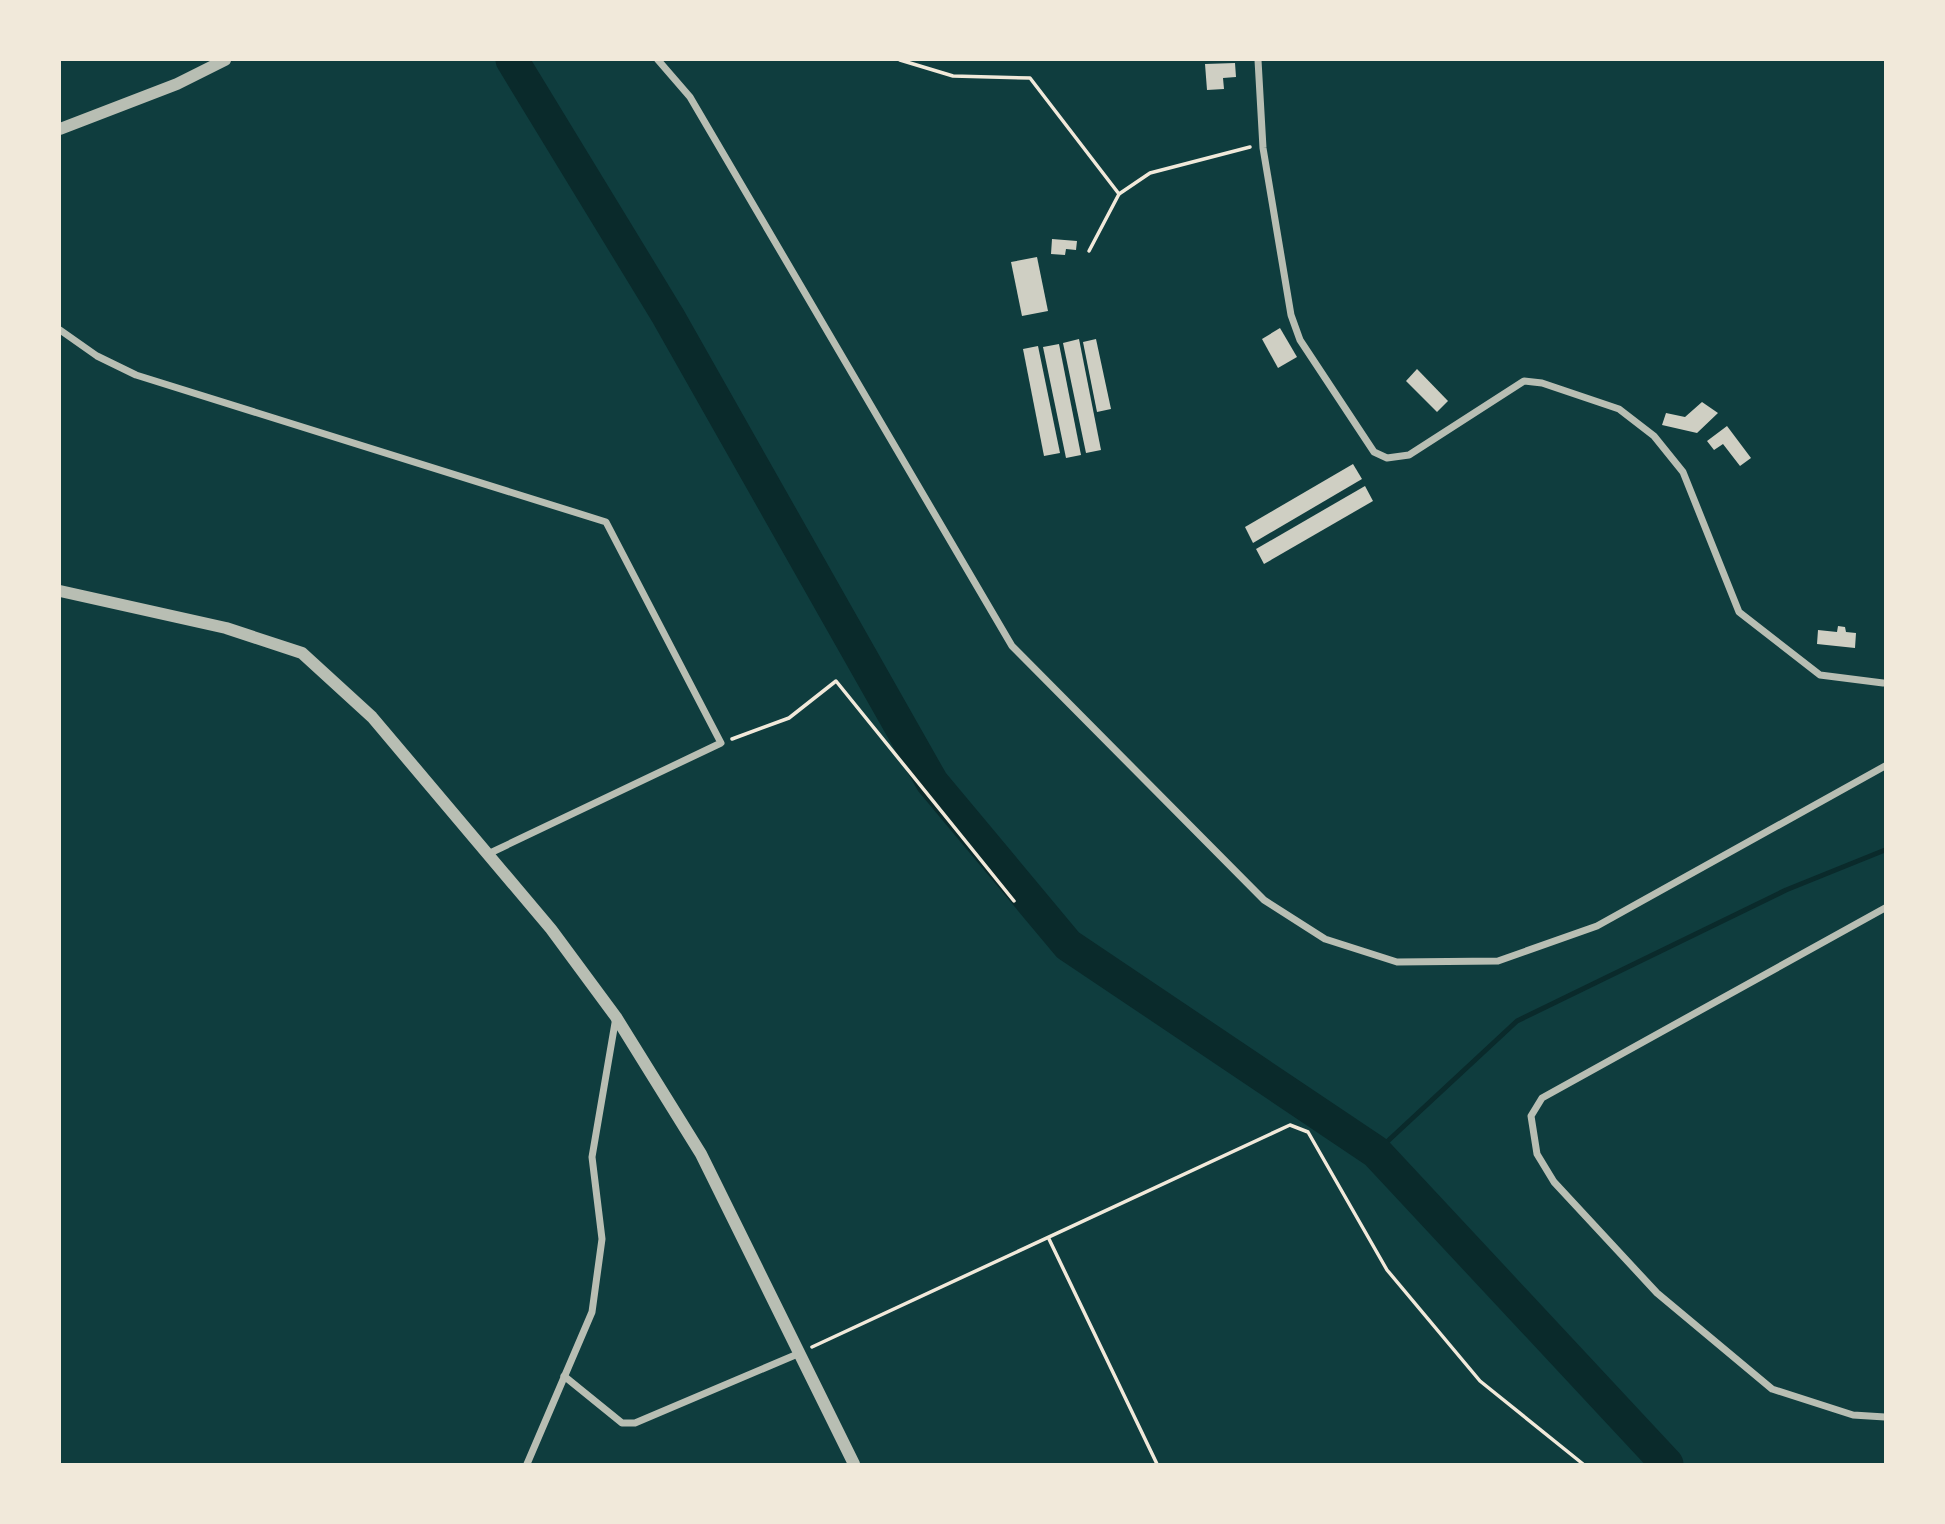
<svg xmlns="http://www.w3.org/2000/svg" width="1945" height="1524" viewBox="0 0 1945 1524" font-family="Georgia,serif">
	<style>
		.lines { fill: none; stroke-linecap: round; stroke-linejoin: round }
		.stream { stroke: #0a2a2b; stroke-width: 5 }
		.river { stroke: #0a2a2b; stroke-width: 33 }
		.building { fill: #cfcfc3 }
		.path { stroke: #f1e9da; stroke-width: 3.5 }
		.minor { stroke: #b8beb3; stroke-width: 7 }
		.tertiary { stroke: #b8beb3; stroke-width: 12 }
	</style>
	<rect width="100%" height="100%" fill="#0f3d3e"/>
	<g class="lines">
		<!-- stream -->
		<path class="stream" d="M1376 1152 1517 1021 1786 890 1885 850"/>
		<!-- river -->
		<path class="river" d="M512 60 668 316 932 782 1068 945 1376 1152 1667 1464"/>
	</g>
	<!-- building -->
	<g class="building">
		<path d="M1235 63 1236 77 1223 78 1224 89 1207 90 1205 64Z"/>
		<path d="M1052 239 1077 241 1076 250 1066 249 1065 255 1051 254Z"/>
		<path d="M1037 257 1048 311 1022 316 1011 262Z"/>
		<path d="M1280 328 1297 357 1278 368 1262 339Z"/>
		<path d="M1079 339 1101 450 1086 453 1063 343Z"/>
		<path d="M1096 339 1111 409 1097 412 1083 342Z"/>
		<path d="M1059 344 1081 455 1066 458 1043 347Z"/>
		<path d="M1038 346 1060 453 1044 456 1023 349Z"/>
		<path d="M1417 369 1448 401 1437 412 1406 381Z"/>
		<path d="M1702 402 1718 413 1697 433 1662 425 1666 413 1685 417Z"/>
		<path d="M1727 426 1751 458 1740 466 1723 444 1714 450 1707 441Z"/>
		<path d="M1353 464 1362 479 1253 543 1245 527Z"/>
		<path d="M1365 486 1373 501 1264 564 1256 549Z"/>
		<path d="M1838 626 1845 627 1846 632 1856 633 1855 648 1817 644 1818 630 1837 632Z"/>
	</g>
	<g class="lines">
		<!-- path -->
		<g class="path">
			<path d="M900 60 953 76 1030 78 1119 194"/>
			<path d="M1089 251 1119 194 1150 173 1250 147"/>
			<path d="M732 739 789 718 836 681 1014 901"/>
			<path d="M1049 1239 1157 1464"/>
			<path d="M812 1347 1290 1125 1308 1132 1387 1270 1480 1381 1583 1464"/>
		</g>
		<!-- minor -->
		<g class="minor">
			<path d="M658 60 690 97 1012 646 1264 900 1325 939 1397 962 1498 961 1597 926 1885 766"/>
			<path d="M1258 60 1263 148 1291 315 1300 340 1374 452 1387 458 1409 455 1524 381 1542 383 1619 409 1654 436 1683 472 1739 612 1820 675 1883 683"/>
			<path d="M60 330 97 356 136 375 606 522 721 743 488 854"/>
			<path d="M1885 908 1542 1098 1531 1116 1537 1154 1554 1182 1657 1293 1772 1389 1853 1415 1885 1417"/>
			<path d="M564 1376 622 1423H635L800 1353"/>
			<path d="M527 1464 592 1312 602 1239 592 1157 616 1017"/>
		</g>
		<!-- tertiary -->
		<g class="tertiary">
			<path d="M60 129 177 84 225 60"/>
			<path d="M60 591 226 628 302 653 372 717 551 929 616 1017 701 1154 854 1464"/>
		</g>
	</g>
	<!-- border -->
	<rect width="1945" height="1524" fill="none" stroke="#f1e9da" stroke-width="122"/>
</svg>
